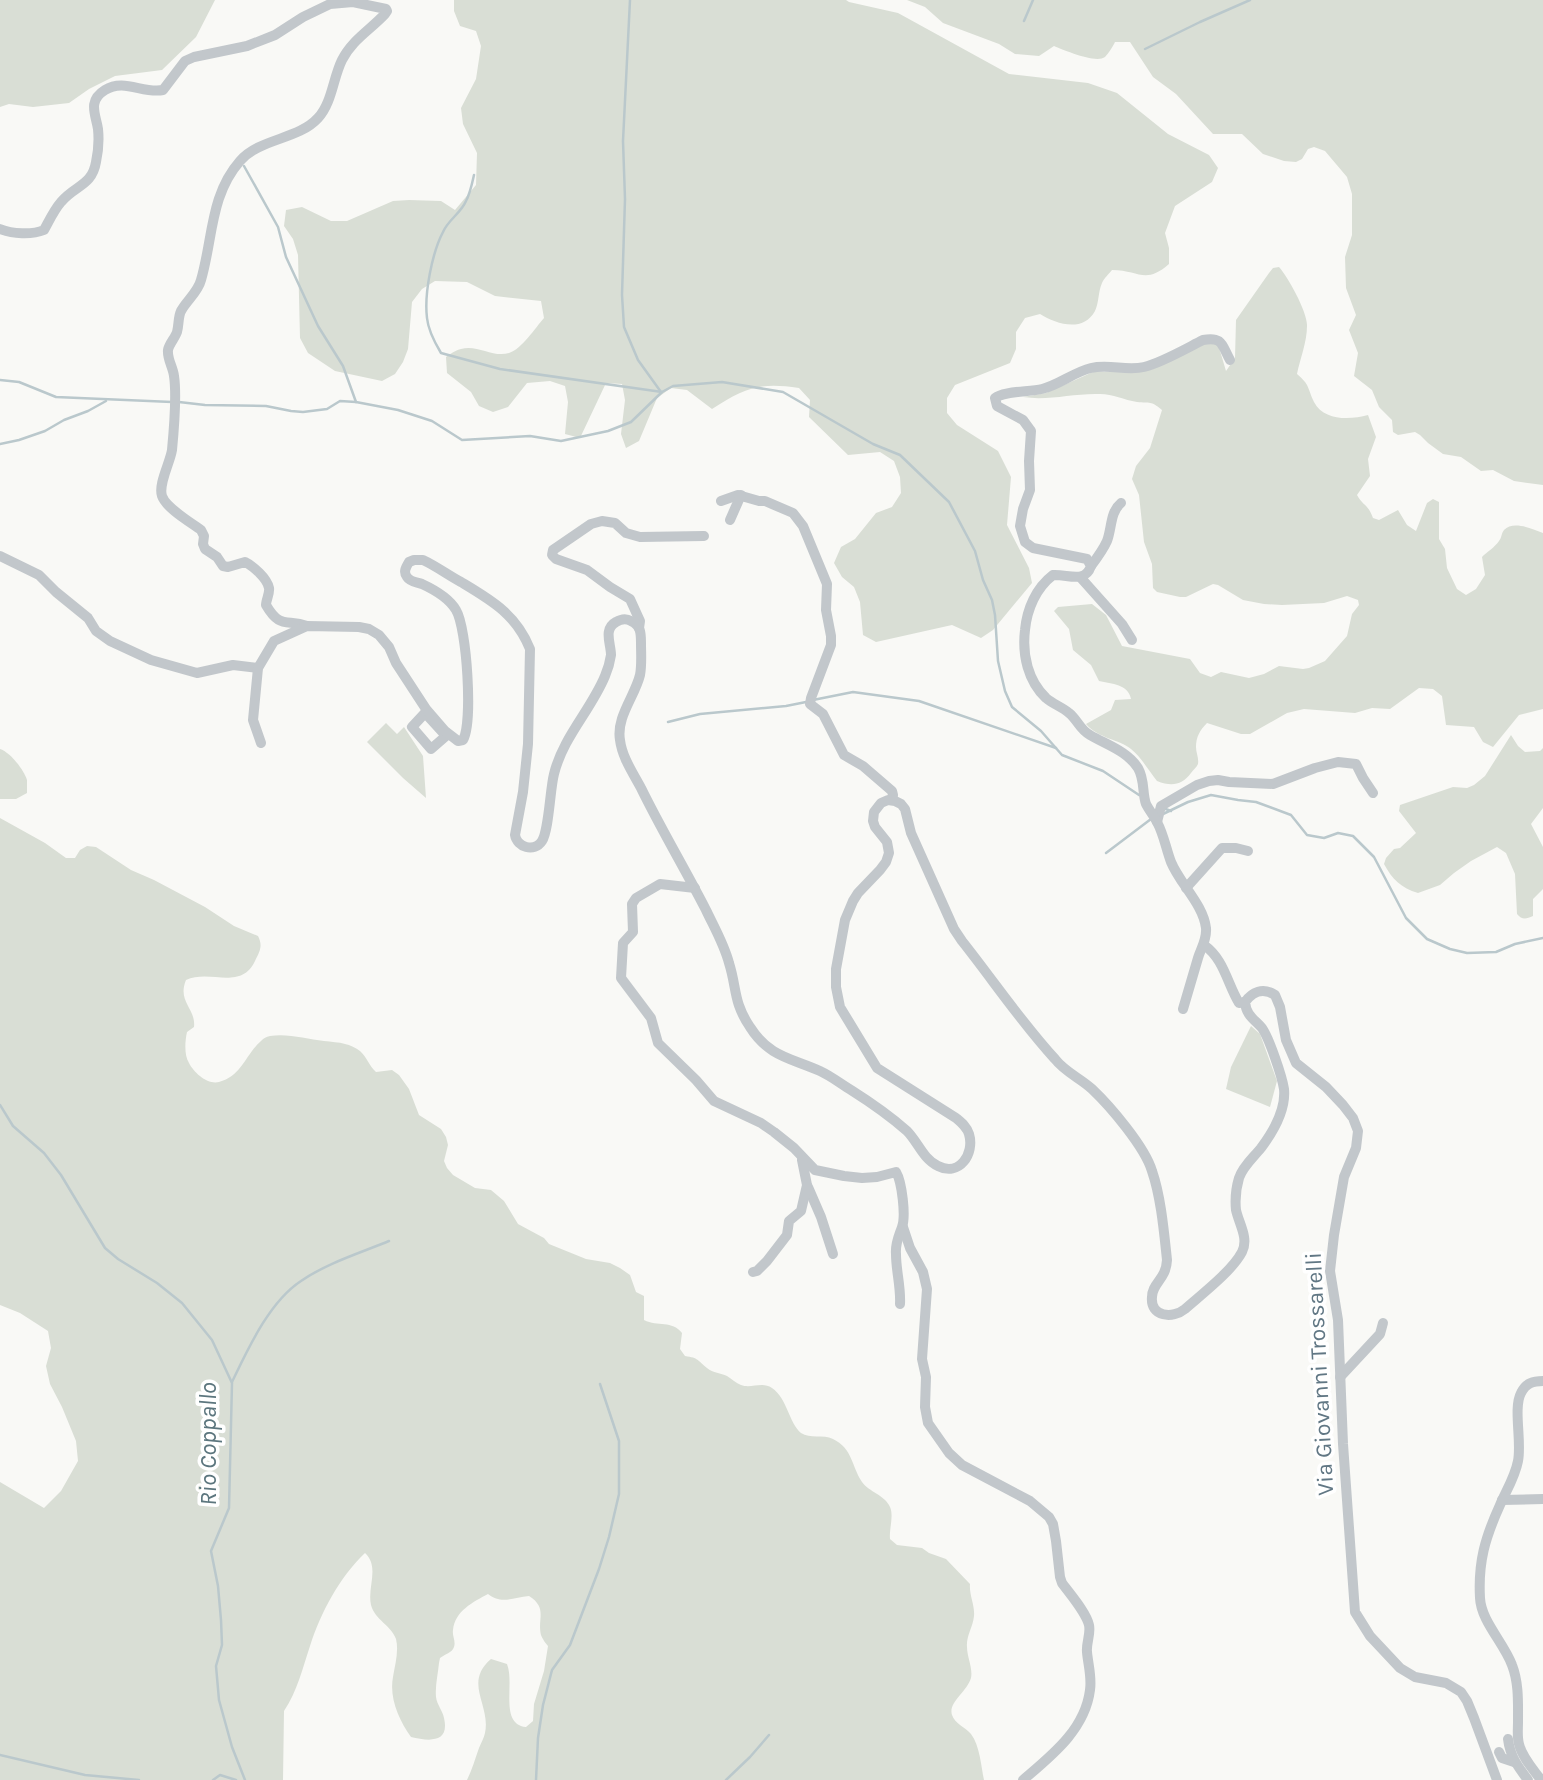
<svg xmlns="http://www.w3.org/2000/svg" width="1543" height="1780" viewBox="0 0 1543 1780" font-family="Karla,sans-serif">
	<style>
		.green { fill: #d9ded5 }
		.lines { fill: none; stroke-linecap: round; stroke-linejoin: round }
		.stream { stroke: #bac8cc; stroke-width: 2.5 }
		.minor { stroke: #c2c7cb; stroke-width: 10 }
		.labels { text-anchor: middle; stroke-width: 7; stroke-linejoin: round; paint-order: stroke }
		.street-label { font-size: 23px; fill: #617784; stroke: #fff }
		.water-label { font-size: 24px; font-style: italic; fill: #5c767e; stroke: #fff }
	</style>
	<rect width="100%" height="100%" fill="#f9f9f6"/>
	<!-- green -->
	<g class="green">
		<path d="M0 0H215L196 37 162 70 115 76 89 89 69 103 33 107 9 104 0 107Z"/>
		<path d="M454 0H846L849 2 898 13 1009 74 1088 83 1117 93 1168 134 1209 155 1218 168 1212 182 1175 206 1165 233 1169 248V264C1145 285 1139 270 1112 270 1109 274 1104 278 1102 283 1098 292 1099 303 1095 311 1083 333 1056 324 1040 314L1025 318 1016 332V349L1010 363 955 385 947 398V413L957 425 998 451 1011 477 1007 525 1029 568 1032 583 993 630 981 638 952 625 876 642 863 635 860 602 854 587 842 577 834 563 841 547 855 539 876 513 892 507 901 493 900 477 894 461 880 452 848 455 809 417 810 400 799 388C759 382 745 388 712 409L687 390 671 388 657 398 639 441 626 448 621 434 625 400 622 384 606 383 580 438 565 434 568 402 565 386 550 381 527 383 508 407 493 412 479 406 471 392 447 373 446 357C450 354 456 350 461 349 477 344 493 358 509 353 522 349 535 328 544 318L541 301 495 296 467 282 435 281 422 289 412 302 408 349 403 362 395 374 382 381 335 371 308 353 300 338 298 255 293 239 284 226 286 210 302 207 331 221H347L393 201 409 200 441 201 455 210 476 185 477 153 463 124 461 108 476 79 481 46 476 31 460 26 454 11Z"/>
		<path d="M907 0H1543V485L1514 481 1493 470 1481 471 1461 457 1443 454 1428 443 1420 435 1415 432 1398 435 1393 432 1392 420 1379 407 1372 390 1354 376 1358 353 1349 330 1356 315 1346 288 1345 257 1352 235V194L1347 177 1325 151 1314 147 1308 149 1302 159 1296 162 1284 161 1263 154 1242 134H1213L1176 94 1153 77 1130 42H1115C1113 46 1109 53 1105 57 1096 64 1064 50 1054 46L1039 56 1015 54 999 44 943 23 925 7Z"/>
		<path d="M1279 267C1288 277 1308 313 1307 326 1307 342 1300 359 1297 374 1310 385 1307 387 1314 402 1324 421 1350 420 1368 415L1376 437 1368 459 1370 476 1357 495C1363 506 1368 504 1373 518L1379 520 1398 510 1407 525 1416 531 1427 503 1433 499 1439 502V539L1445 549 1447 568 1457 589 1466 595 1476 589 1485 575 1482 557C1487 552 1495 547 1499 541 1502 537 1501 534 1504 530 1513 520 1533 529 1543 533V709L1519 715 1493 747 1483 742 1474 727 1446 725 1442 696 1433 689 1419 688 1390 709 1372 708 1355 713 1304 709 1287 713 1250 734H1241L1207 723C1200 730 1196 737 1196 747 1196 753 1199 758 1198 764 1197 767 1193 770 1191 773 1182 785 1172 787 1157 781 1149 771 1141 757 1131 749 1119 739 1099 739 1086 724L1111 710 1115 700 1131 699C1128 684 1112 684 1099 681L1091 665 1073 650 1069 629 1054 611 1058 607 1092 604 1106 615 1122 646 1190 659 1200 673 1211 677 1221 672 1249 678 1264 674 1279 666 1303 669 1309 668 1325 661 1347 636 1352 614 1359 605 1358 600 1347 596 1324 603 1282 605 1264 604 1243 600 1218 585 1213 584 1186 597H1180L1157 592 1153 588 1152 564 1144 542 1139 495 1132 479 1136 466 1150 448 1162 410C1150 400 1151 404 1137 402 1124 400 1113 394 1100 394 1073 393 1049 401 1023 397L1046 393 1093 372H1124L1207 343 1218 344 1226 371 1235 358 1236 320 1269 273 1273 268Z"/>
		<path d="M386 723 397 734 404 727 423 756 426 798 403 778 367 742Z"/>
		<path d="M1511 735 1518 746 1525 752 1540 751 1543 748V808L1531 824 1543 847V889L1533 899V916C1526 919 1522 920 1517 914L1515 874 1506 853 1497 847 1471 861 1454 873 1440 885 1418 893C1401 888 1392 879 1384 864L1386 858 1394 849 1400 848 1416 833 1399 811 1400 805 1453 787 1467 788 1474 785 1485 776Z"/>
		<path d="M0 749C10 752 24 770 27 780 27 781 27 792 27 793L16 799H0Z"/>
		<path d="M0 818 45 843 66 858H75L80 850 87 846 96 847 131 870 154 880 205 907 234 926 258 936C263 946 260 951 255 961 241 991 210 969 186 980 177 1002 196 1008 194 1027L187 1032C185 1041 184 1055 189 1063 194 1073 208 1085 219 1082 242 1076 245 1055 261 1041 264 1038 266 1037 270 1036 287 1033 307 1039 324 1041 331 1042 339 1042 345 1044 350 1045 356 1048 360 1051 367 1057 369 1066 376 1072L392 1070 399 1075 409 1089 419 1115 441 1129 446 1137 448 1145 444 1161 447 1168 453 1175 475 1188 491 1190 504 1201 518 1224 544 1238 549 1244 586 1259 610 1263 620 1268 630 1275 636 1292 644 1296V1320C658 1327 672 1320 682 1333L680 1349 685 1356C699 1358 697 1360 707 1368 713 1373 721 1373 727 1376 732 1379 736 1383 741 1385 751 1389 762 1381 772 1388 787 1398 789 1423 801 1433 810 1439 823 1434 833 1439 853 1449 851 1465 862 1482 869 1492 885 1495 890 1507 894 1516 889 1529 890 1539L897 1545 922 1548 929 1553 946 1559 970 1584C969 1595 975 1605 974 1616 973 1627 966 1636 967 1647 967 1657 973 1668 971 1678 967 1692 948 1702 952 1715 955 1724 965 1727 971 1734 980 1746 981 1766 984 1780H467C472 1770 475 1759 479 1748 481 1743 484 1738 485 1733 491 1705 463 1683 491 1659L507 1664C515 1684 499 1724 526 1727L533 1721 534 1704 544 1671 548 1646C546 1644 542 1638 541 1635 537 1619 548 1608 529 1596 513 1597 502 1605 488 1594 473 1602 455 1611 453 1630 452 1636 456 1641 454 1647 452 1653 445 1654 440 1658L439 1663C438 1674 435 1686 436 1697 437 1705 443 1711 444 1718 450 1744 428 1741 411 1737 399 1720 389 1698 393 1677 395 1665 399 1651 396 1639 391 1625 375 1620 371 1605 367 1587 380 1567 365 1553 339 1578 321 1612 310 1646 303 1667 297 1692 284 1711L283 1780H0V1482L44 1508 61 1491 78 1461 76 1441 62 1407 50 1384 46 1366 51 1348 48 1331 20 1313 0 1305Z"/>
		<path d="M1251 1026 1260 1034 1277 1081 1270 1107 1226 1089 1231 1067Z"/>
	</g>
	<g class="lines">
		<!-- stream -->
		<g class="stream">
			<path d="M630 0 623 141 625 199 622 295 624 327 638 360 661 392"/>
			<path d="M1024 21 1033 0"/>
			<path d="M1145 49 1200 22 1250 0"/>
			<path d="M244 166 278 227 286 257 318 326 343 366 356 402"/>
			<path d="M474 175C472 184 470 194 466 201 461 213 448 220 443 232 432 253 424 294 427 318 428 329 435 343 441 353L500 369 662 392"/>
			<path d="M0 380 19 382 56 397 172 402"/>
			<path d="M179 402 205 405 266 406 291 411 303 412 327 409 340 401 356 402 398 410 432 421 462 440 530 436 561 441 608 431 631 422 662 392 673 386 722 382 783 392 873 444 900 455 949 502 975 551 983 580 992 600 995 615 998 661 1005 691 1012 707 1041 731 1062 755 1103 771 1139 795"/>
			<path d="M0 444 19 440 45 431 64 420 88 411 106 401"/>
			<path d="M813 700 853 692 919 701 1056 748"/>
			<path d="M668 722 700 714 786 706 806 702"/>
			<path d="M1163 808 1171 811"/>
			<path d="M1163 814 1188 802 1211 795 1238 800 1256 802 1291 815 1307 835 1324 838 1338 833 1353 836 1374 857 1406 918 1427 939 1450 949 1467 953 1496 952 1515 944 1543 938"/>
			<path d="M1106 853 1151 819"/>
			<path d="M0 1105 13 1126 44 1153 61 1175 105 1248 118 1259 157 1283 182 1303 212 1340 232 1383 229 1508 211 1551 218 1586 221 1620 222 1645 216 1666 219 1700 232 1747 245 1780"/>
			<path d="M232 1382C248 1349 269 1302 301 1281 327 1263 360 1253 389 1241"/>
			<path d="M0 1755 85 1775 139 1780"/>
			<path d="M213 1780 220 1775 236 1780"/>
			<path d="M536 1780 538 1738 543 1705 552 1670 570 1645 599 1569 609 1537 619 1494V1441L600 1384"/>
			<path d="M726 1780 750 1757 769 1735"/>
		</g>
		<!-- minor -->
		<g class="minor">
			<path d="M0 229C12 234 32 235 44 230 49 221 54 210 61 202 75 185 92 186 96 162 98 153 99 139 98 129 96 115 87 101 105 90 124 78 143 94 163 90L185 61 194 57 247 46 275 35 303 17 330 4 353 2 386 9 387 11 385 14C370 30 352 40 342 60 333 78 332 103 318 118 298 140 260 138 240 161 210 195 213 239 201 280 198 292 187 300 181 311 178 317 179 325 177 332 175 338 169 344 168 350 167 359 173 367 174 376 177 396 174 429 172 450 170 463 158 484 162 496 166 508 190 522 201 530L204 536 203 544 205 549 217 557 223 566 228 567 245 562C253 566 267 578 269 588 270 593 266 600 266 605 280 629 286 619 307 626"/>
			<path d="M721 501 738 495 759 501H765L793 513 803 526 827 584 826 610 831 636V645L811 698 810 704 823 714 844 755 863 766 892 791 893 795 892 800"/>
			<path d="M730 520 741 495"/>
			<path d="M0 556 39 575 56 592 88 618 96 631 110 641 151 660 197 673 233 665 258 668"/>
			<path d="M1091 566C1097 558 1103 550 1107 541 1112 528 1110 512 1121 503"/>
			<path d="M1081 578 1122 624 1132 640"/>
			<path d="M639 628 640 621 630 599 610 587 587 570 556 559 552 555 553 550 591 524 602 521 615 523 626 533 640 537 704 536"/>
			<path d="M425 713 446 736 431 749 412 727Z"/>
			<path d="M261 743 253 720 258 668 274 641 307 626 359 627 369 629 379 635 389 647 396 663 426 709 445 731 458 741 463 740C473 723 467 628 456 610 449 598 435 590 422 584 417 582 410 582 407 577 403 572 406 567 409 562L414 560H423C436 566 448 575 461 582 491 600 516 614 530 649L528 744 523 792 515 835C517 847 534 853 542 841 549 830 550 789 554 774 563 737 591 710 605 676 608 669 610 662 611 655 611 644 603 629 616 622 621 619 626 618 631 621 641 625 641 634 641 643 641 654 642 665 640 675 635 696 616 717 620 740 622 757 633 773 641 788 661 829 685 869 706 910 714 927 724 944 729 963 737 988 733 1002 750 1027 769 1057 791 1058 820 1071 831 1076 841 1084 851 1090 870 1102 890 1116 907 1131 918 1142 923 1159 938 1166 959 1177 975 1154 969 1134 967 1127 962 1123 956 1118L877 1068 840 1007 836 987V969L845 920 853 901 858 893 880 870 886 862 889 853 887 842 875 827 873 821 874 812 881 803 888 800 895 801 901 804 905 809 911 833 954 929 962 941C993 980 1021 1022 1055 1059 1065 1072 1080 1078 1092 1089 1110 1106 1145 1147 1152 1171 1161 1197 1164 1232 1167 1260 1166 1280 1152 1283 1152 1297 1150 1317 1173 1319 1185 1309 1202 1294 1232 1271 1242 1252 1249 1238 1239 1224 1236 1210 1235 1200 1236 1188 1239 1178 1243 1166 1253 1158 1261 1148 1273 1132 1286 1109 1284 1089 1282 1076 1269 1038 1262 1028 1254 1019 1246 1015 1245 1002 1252 992 1263 987 1275 995L1280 1007 1286 1040 1296 1063 1326 1087 1343 1105 1353 1118 1358 1131 1356 1148 1344 1177 1334 1235 1330 1271 1338 1320 1343 1444 1355 1612 1370 1636 1400 1668 1415 1677 1446 1683 1461 1692 1467 1701 1474 1718 1497 1780"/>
			<path d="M1157 822 1161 806 1197 785 1209 781 1218 780 1229 782 1273 784 1315 768 1338 762 1356 764 1363 778 1373 793"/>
			<path d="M695 888 660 884 636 898 632 904 633 932 623 943 621 978 651 1018 658 1043 696 1080 714 1101 761 1123 774 1132 794 1148 815 1170 844 1176 862 1178 877 1177 896 1172C902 1182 906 1216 902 1227 899 1236 895 1243 896 1254 896 1271 901 1287 900 1304"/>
			<path d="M1186 888 1222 848H1236L1248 851"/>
			<path d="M1204 945C1224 959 1227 983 1239 1003L1245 1002"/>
			<path d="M1183 1009C1188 992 1193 975 1198 958 1201 948 1207 940 1206 928 1203 904 1180 884 1171 862 1166 849 1164 835 1157 822 1154 816 1149 810 1146 804 1142 793 1145 780 1138 768 1127 751 1107 745 1090 735 1080 730 1077 719 1069 713 1062 707 1053 704 1046 698 1028 681 1022 655 1025 630 1027 609 1036 588 1053 575 1068 574 1085 584 1091 566L1087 559 1033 548 1025 542 1020 526 1023 509 1030 490 1029 461 1031 431 1023 420 997 406 995 398C1003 391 1029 392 1042 389 1059 385 1074 372 1091 368 1109 364 1127 371 1144 367 1161 363 1187 348 1203 340 1223 336 1222 346 1230 360"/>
			<path d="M808 1187 821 1217 833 1254"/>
			<path d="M903 1227 910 1248 923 1272 927 1289 922 1359 926 1377 925 1407 928 1423 949 1453 962 1465 1030 1501 1049 1517 1053 1524 1056 1541 1060 1577 1062 1583C1070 1594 1086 1612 1089 1625 1091 1634 1086 1643 1087 1652 1088 1664 1092 1677 1090 1690 1085 1730 1051 1756 1023 1780"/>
			<path d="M753 1272 757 1271 767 1261 787 1235 789 1221 801 1211 807 1185 802 1160"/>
			<path d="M1340 1377 1380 1334 1383 1323"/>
			<path d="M1502 1500 1543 1499"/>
			<path d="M1508 1739C1510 1756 1518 1767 1528 1780"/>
			<path d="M1499 1752 1502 1758 1514 1762"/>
			<path d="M1541 1780C1533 1769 1522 1757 1519 1744 1517 1737 1518 1730 1518 1722 1518 1703 1519 1683 1512 1665 1504 1643 1481 1621 1480 1598 1478 1562 1485 1538 1500 1505 1506 1491 1515 1477 1518 1461 1522 1442 1513 1408 1521 1393 1526 1383 1533 1381 1543 1381"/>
		</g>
	</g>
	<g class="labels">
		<!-- street labels -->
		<g class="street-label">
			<text transform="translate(1319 1374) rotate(-93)" y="8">Via Giovanni Trossarelli</text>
		</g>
		<!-- water labels -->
		<g class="water-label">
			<text transform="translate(208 1444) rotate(-90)" y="8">Rio Coppallo</text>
		</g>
	</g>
</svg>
